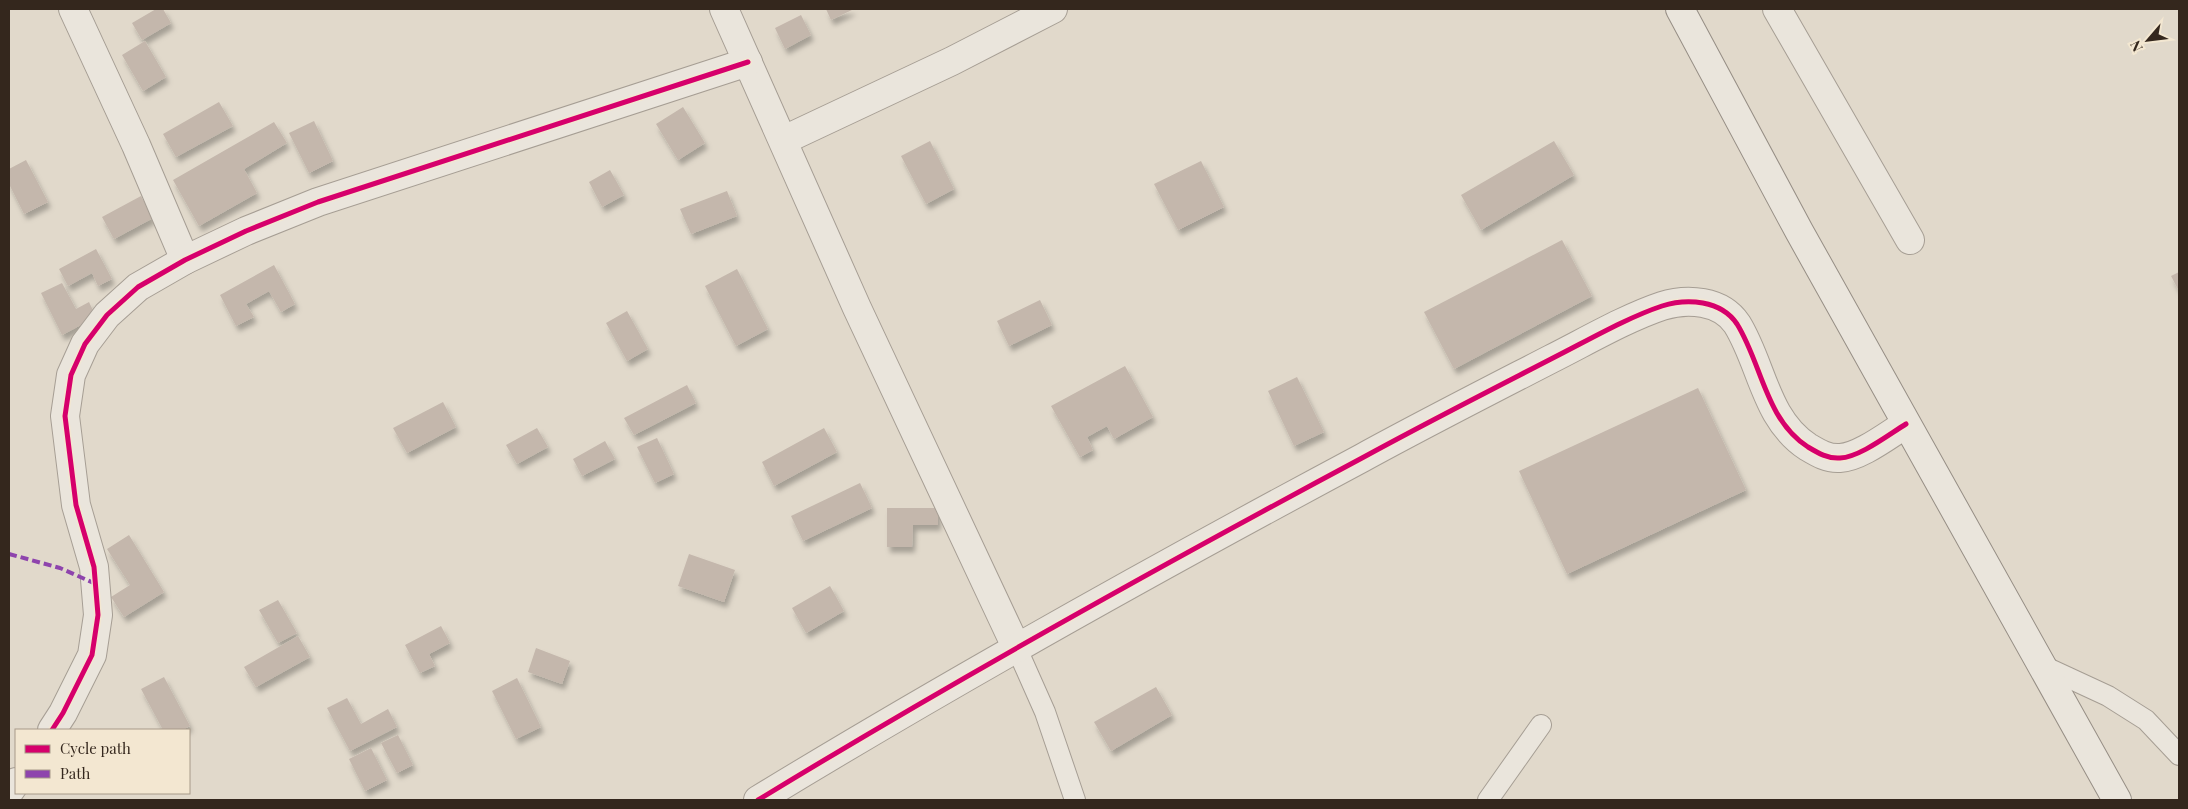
<svg xmlns="http://www.w3.org/2000/svg" width="2188" height="809" viewBox="0 0 2188 809" font-family="'Playfair Display',serif">
	<style>
		.building { fill: #c4b7ac; filter: url(#shadow) }
		.lines { fill: none; stroke-linecap: round; stroke-linejoin: round }
		.lane-casing { stroke: #a69e94; stroke-width: 22 }
		.street-casing { stroke: #a69e94; stroke-width: 30 }
		.secondary-casing { stroke: #968e85; stroke-width: 30 }
		.lane { stroke: #eae5dc; stroke-width: 20 }
		.street { stroke: #eae5dc; stroke-width: 28 }
		.secondary { stroke: #eae5dc; stroke-width: 28 }
		.quiet { stroke: #8e44ad; stroke-width: 4; stroke-dasharray: 8 4; stroke-linecap: butt }
		.cycleway-casing { stroke: #f3e7d1; stroke-width: 8 }
		.cycleway { stroke: #d6006c; stroke-width: 5 }
	</style>
	<defs>
		<filter id="shadow"><feDropShadow dx="3" dy="5.5" stdDeviation="2.5" flood-color="#0004"/></filter>
	</defs>
	<rect width="100%" height="100%" fill="#e1d9cb"/>
	<!-- building -->
	<g class="building">
		<path d="M156 9H163L171 23 142 40 132 23Z"/>
		<path d="M826 9H854L831 20Z"/>
		<path d="M801 15 811 35 785 49 775 28Z"/>
		<path d="M145 41 166 77 143 91 122 55Z"/>
		<path d="M219 102 233 126 176 157 163 134Z"/>
		<path d="M683 107 705 143 678 160 656 124Z"/>
		<path d="M314 121 333 161 309 173 289 133Z"/>
		<path d="M274 122 287 143 244 169 257 193 199 226 173 180Z"/>
		<path d="M930 141 954 189 926 204 901 156Z"/>
		<path d="M1554 141 1574 175 1481 230 1461 195Z"/>
		<path d="M26 160 48 202 24 214 9 184V169Z"/>
		<path d="M1201 161 1224 207 1178 230 1154 184Z"/>
		<path d="M610 170 624 195 602 207 589 182Z"/>
		<path d="M727 191 737 216 691 234 680 209Z"/>
		<path d="M141 196 153 218 114 239 102 217Z"/>
		<path d="M1562 240 1592 296 1454 369 1424 312Z"/>
		<path d="M96 249 112 279 98 286 92 273 68 286 59 269Z"/>
		<path d="M274 265 295 304 281 312 269 291 246 304 254 317 236 326 220 295Z"/>
		<path d="M737 269 768 329 736 346 705 286Z"/>
		<path d="M2179 272V291L2171 276Z"/>
		<path d="M62 283 76 309 89 302 96 317 62 335 41 293Z"/>
		<path d="M1040 300 1052 325 1009 346 997 321Z"/>
		<path d="M627 311 648 349 627 361 606 323Z"/>
		<path d="M1125 366 1153 417 1114 439 1107 426 1087 437 1093 450 1080 457 1051 406Z"/>
		<path d="M1297 377 1324 432 1294 446 1268 391Z"/>
		<path d="M687 385 696 403 634 435 624 418Z"/>
		<path d="M1698 388 1746 490 1567 574 1519 471Z"/>
		<path d="M443 402 456 427 407 453 393 428Z"/>
		<path d="M537 428 548 447 517 464 506 445Z"/>
		<path d="M824 428 837 452 774 486 762 462Z"/>
		<path d="M657 438 674 474 655 483 637 447Z"/>
		<path d="M605 441 615 459 582 476 573 459Z"/>
		<path d="M860 483 872 508 803 541 791 516Z"/>
		<path d="M887 508H938V525H913L912 547H887Z"/>
		<path d="M129 535 164 592 124 617 111 597 130 585 107 549Z"/>
		<path d="M689 554 735 570 724 602 678 586Z"/>
		<path d="M830 586 844 611 806 633 792 608Z"/>
		<path d="M278 600 297 633 278 643 259 610Z"/>
		<path d="M441 626 450 643 429 654 435 666 420 673 405 645Z"/>
		<path d="M298 636 310 657 256 687 244 667Z"/>
		<path d="M536 648 570 661 562 684 528 672Z"/>
		<path d="M164 677 190 726 182 730H163L141 689Z"/>
		<path d="M517 678 541 727 516 739 492 691Z"/>
		<path d="M1156 687 1172 715 1111 751 1094 722Z"/>
		<path d="M347 698 361 724 388 709 397 727 350 751 327 708Z"/>
		<path d="M398 735 413 765 397 773 381 743Z"/>
		<path d="M371 748 387 780 365 791 349 759Z"/>
	</g>
	<g class="lines">
		<defs>
			<g id="lane">
				<path d="M1017 649 1045 712 1075 800"/>
				<path d="M2041 665 2108 696 2146 720 2179 755"/>
				<path d="M1488 800 1541 725"/>
			</g>
			<g id="street">
				<path d="M73 9 136 145 185 260"/>
				<path d="M724 9 857 308 1017 649"/>
				<path d="M1777 9 1910 240"/>
				<path d="M784 140 952 61 1053 9"/>
				<path d="M52 730 63 713 92 655 98 615 94 567 76 505 65 416 71 375 85 344 107 315 138 287 185 260 246 231 318 202 748 62"/>
				<path d="M9 792 16 782"/>
				<path d="M758 800C955 680 1158 567 1362 458 1424 424 1487 392 1551 359 1585 342 1626 318 1662 306 1687 298 1721 300 1737 324 1762 364 1765 419 1808 447 1818 453 1828 459 1840 458 1860 457 1888 435 1906 424"/>
			</g>
			<path id="secondary" d="M1680 9 1799 231 2117 800"/>
		</defs>
		<!-- lane casing -->
		<use href="#lane" class="lane-casing"/>
		<!-- street casing -->
		<use href="#street" class="street-casing"/>
		<!-- secondary casing -->
		<use href="#secondary" class="secondary-casing"/>
		<!-- lane -->
		<use href="#lane" class="lane"/>
		<!-- street -->
		<use href="#street" class="street"/>
		<!-- secondary -->
		<use href="#secondary" class="secondary"/>
		<!-- quiet -->
		<path class="quiet" d="M9 554 60 568 96 584"/>
		<defs>
			<g id="cycleway">
				<path d="M52 730 63 713 92 655 98 615 94 567 76 505 65 416 71 375 85 344 107 315 138 287 185 260 246 231 318 202 748 62"/>
				<path d="M758 800C955 680 1158 567 1362 458 1424 424 1487 392 1551 359 1585 342 1626 318 1662 306 1687 298 1721 300 1737 324 1762 364 1765 419 1808 447 1818 453 1828 459 1840 458 1860 457 1888 435 1906 424"/>
			</g>
		</defs>
		<!-- cycleway casing -->
		<use href="#cycleway" class="cycleway-casing"/>
		<!-- cycleway -->
		<use href="#cycleway" class="cycleway"/>
	</g>
	<!-- border -->
	<rect width="2188" height="809" fill="none" stroke="#34271d" stroke-width="20"/>
	<!-- legend -->
	<rect x="15" y="729" width="175" height="65" fill="#f3e7d1" stroke="#a79a89"/>
	<rect x="25" y="745" width="25" height="8" fill="#d6006c" stroke="#a79a89"/>
	<text x="60" y="754" font-size="15" fill="#34271d">Cycle path</text>
	<rect x="25" y="770" width="25" height="8" fill="#8e44ad" stroke="#a79a89"/>
	<text x="60" y="779" font-size="15" fill="#34271d">Path</text>
	<!-- north arrow -->
	<g transform="translate(2148 40) rotate(242)" stroke="#f3e7d1" stroke-width="4" paint-order="stroke">
	<path d="M0-4L9 19L0 12L-9 19Z" fill="#34271d"/>
	<text y="-8" font-size="14" font-weight="bold" text-anchor="middle" fill="#34271d">N</text>
	</g>
</svg>
